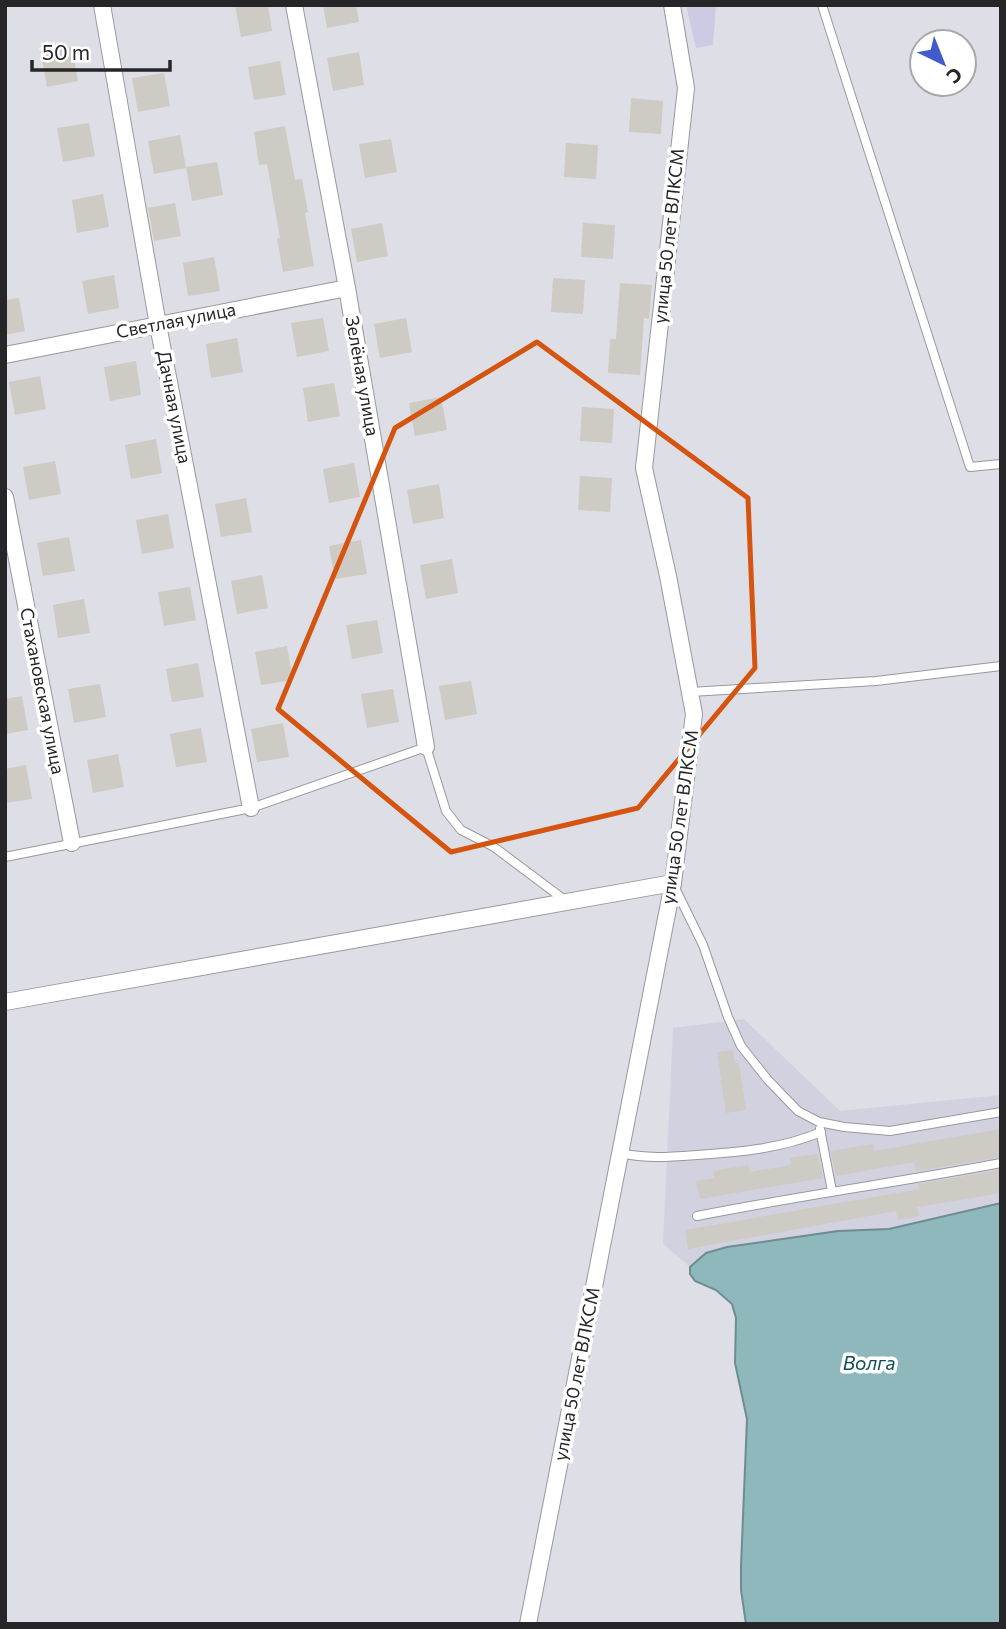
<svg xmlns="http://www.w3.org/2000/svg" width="1006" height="1629" viewBox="0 0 1006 1629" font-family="Commissioner,sans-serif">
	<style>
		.built { fill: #d2d1e0 }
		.green { fill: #cccbe3 }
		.water { fill: #8eb8bc; stroke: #6f8c90; stroke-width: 2 }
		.building { fill: #cecac4 }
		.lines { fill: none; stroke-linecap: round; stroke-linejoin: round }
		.lane-casing { stroke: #98989f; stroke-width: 10 }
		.street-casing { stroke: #98989f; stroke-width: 18 }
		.lane { stroke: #fff; stroke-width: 8 }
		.street { stroke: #fff; stroke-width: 16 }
		.marked { fill: none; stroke: #d5540f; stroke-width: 5; stroke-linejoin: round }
		.labels { text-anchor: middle; stroke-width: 7; stroke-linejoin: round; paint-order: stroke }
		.street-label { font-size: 18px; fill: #262628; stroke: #fff }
		.water-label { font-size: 19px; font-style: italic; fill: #0e4e52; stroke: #fff }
	</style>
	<rect width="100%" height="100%" fill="#dedee6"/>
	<!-- built -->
	<path class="built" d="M744 1019 840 1111 1001 1095V1203L889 1229 838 1231 727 1247 695 1262 690 1267 663 1244 673 1028Z"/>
	<!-- green -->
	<path class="green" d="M686 5H716L713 45 696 48Z"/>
	<!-- water -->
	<path class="water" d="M1001 1203V1624H746L741 1590V1566L747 1419 735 1363 736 1318 732 1304 716 1290 695 1281 690 1274V1267L706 1253 727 1247 838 1231 889 1229Z"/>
	<!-- building -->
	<g class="building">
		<path d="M235 5H268L272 31 241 37Z"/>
		<path d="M323 5H356L359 22 327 28Z"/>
		<path d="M72 47 78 81 47 87 41 53Z"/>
		<path d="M359 52 364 85 333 91 327 58Z"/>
		<path d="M280 61 286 95 254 100 248 67Z"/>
		<path d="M164 73 170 106 138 112 132 78Z"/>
		<path d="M631 98 663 101 661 134 629 132Z"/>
		<path d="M89 123 95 156 63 162 57 128Z"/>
		<path d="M285 126 295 180 302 179 308 212 305 213 314 266 283 272 277 238H280L267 164 259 165 254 132Z"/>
		<path d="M180 135 186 168 154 174 148 141Z"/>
		<path d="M391 139 397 172 365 178 359 144Z"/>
		<path d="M566 143 598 145 596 179 564 177Z"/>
		<path d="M217 162 223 195 192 201 186 167Z"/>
		<path d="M103 194 109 227 77 233 72 200Z"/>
		<path d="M175 203 181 236 154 241 148 208Z"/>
		<path d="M382 223 388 256 357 262 351 229Z"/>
		<path d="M583 223 615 225 613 259 581 257Z"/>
		<path d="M214 257 220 291 188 296 183 263Z"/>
		<path d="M114 275 119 308 88 314 82 281Z"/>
		<path d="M553 278 585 280 583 314 551 312Z"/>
		<path d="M620 283 652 285 649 319 644 318 640 375 608 373 610 339H616Z"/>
		<path d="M19 298 25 331 5 335V300Z"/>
		<path d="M323 318 329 351 297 357 291 323Z"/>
		<path d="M406 318 412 352 380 358 374 324Z"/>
		<path d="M237 338 243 372 211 378 206 344Z"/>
		<path d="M136 361 141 395 110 401 104 367Z"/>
		<path d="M40 376 46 409 15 415 9 382Z"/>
		<path d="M334 383 340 416 308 422 303 388Z"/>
		<path d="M441 397 447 430 415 436 409 403Z"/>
		<path d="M582 407 614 409 612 443 580 441Z"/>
		<path d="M156 439 162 473 131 479 125 445Z"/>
		<path d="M55 461 61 494 29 500 23 467Z"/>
		<path d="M354 463 360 497 329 503 323 469Z"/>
		<path d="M580 476 612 478 610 512 578 510Z"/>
		<path d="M439 484 444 518 413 524 407 490Z"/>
		<path d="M246 498 252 532 221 537 215 504Z"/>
		<path d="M168 514 174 548 142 554 136 520Z"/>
		<path d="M69 537 75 571 43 576 37 543Z"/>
		<path d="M361 540 367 574 335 579 329 546Z"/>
		<path d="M452 559 458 593 426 599 420 565Z"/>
		<path d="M262 575 268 608 237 614 231 581Z"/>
		<path d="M190 587 196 620 164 626 158 592Z"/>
		<path d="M84 599 90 633 58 638 53 605Z"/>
		<path d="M377 620 383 653 352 659 346 625Z"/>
		<path d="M287 646 293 680 261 685 255 652Z"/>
		<path d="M198 663 204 697 172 702 166 669Z"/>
		<path d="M471 681 477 714 445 720 439 686Z"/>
		<path d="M100 684 106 717 74 723 68 689Z"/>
		<path d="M393 689 399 722 367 728 361 694Z"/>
		<path d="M22 696 28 730 5 734V699Z"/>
		<path d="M283 723 289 757 257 762 251 729Z"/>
		<path d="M201 728 207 762 176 767 170 734Z"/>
		<path d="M118 754 124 787 93 793 87 760Z"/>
		<path d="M26 765 32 799 5 803V769Z"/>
		<path d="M733 1050 735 1063H739L746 1110 726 1113 717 1052Z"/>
		<path d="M1001 1129V1157L916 1171 914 1162 836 1176 831 1151 873 1144 874 1151Z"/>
		<path d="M815 1154H818L823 1178 700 1199 696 1181 714 1178 713 1171 748 1165 750 1172 791 1165 790 1158Z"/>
		<path d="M1001 1170V1193L917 1207 919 1216 898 1220 896 1211 688 1249 685 1230 919 1189 918 1184Z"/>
	</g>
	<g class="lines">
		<defs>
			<g id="lane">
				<path d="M822 5 970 467 1001 464"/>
				<path d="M690 692 876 681 1001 666"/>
				<path d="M5 857 251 808 426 747 446 811 461 830 494 847 566 901"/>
				<path d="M675 888 703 945 728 1017 741 1046 768 1080 798 1111 819 1122 844 1127 890 1131 1001 1112"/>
				<path d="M820 1129 832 1191"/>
				<path d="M620 1153C647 1159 670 1157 697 1155 740 1152 780 1149 821 1132"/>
				<path d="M697 1216C798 1196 900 1182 1001 1163"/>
			</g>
			<g id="street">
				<path d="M102 5 158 325 251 808"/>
				<path d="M294 5 347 288 426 747"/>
				<path d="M5 355 347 288"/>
				<path d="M5 497 72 843"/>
				<path d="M5 1002 673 883"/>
				<path d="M528 1624 673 883 694 714 668 576 644 468 686 88 672 5"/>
			</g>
		</defs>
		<!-- lane casing -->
		<use href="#lane" class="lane-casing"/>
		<!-- street casing -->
		<use href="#street" class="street-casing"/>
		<!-- lane -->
		<use href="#lane" class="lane"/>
		<!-- street -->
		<use href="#street" class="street"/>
	</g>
	<!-- marked area -->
	<path class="marked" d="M537 342 748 498 755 668 638 808 451 852 278 709 395 428Z"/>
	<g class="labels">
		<!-- street labels -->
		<g class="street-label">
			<text transform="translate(669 236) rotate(-84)" y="6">улица 50 лет ВЛКСМ</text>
			<text transform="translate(176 321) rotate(-11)" y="6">Светлая улица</text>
			<text transform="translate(362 376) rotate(80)" y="6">Зелёная улица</text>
			<text transform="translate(174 407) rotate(79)" y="6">Дачная улица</text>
			<text transform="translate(42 691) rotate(79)" y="6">Стахановская улица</text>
			<text transform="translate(680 817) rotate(-82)" y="6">улица 50 лет ВЛКСМ</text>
			<text transform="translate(577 1374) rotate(-79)" y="6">улица 50 лет ВЛКСМ</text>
		</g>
		<!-- water labels -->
		<g class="water-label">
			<text x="869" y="1370">Волга</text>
		</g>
	</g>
	<!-- border -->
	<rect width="1006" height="1629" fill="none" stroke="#262628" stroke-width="14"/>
	<!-- north arrow -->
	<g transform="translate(943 63) rotate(137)"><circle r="33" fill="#ffffff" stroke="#a8a8a9" stroke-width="2"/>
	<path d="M0-5L12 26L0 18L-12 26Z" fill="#415acd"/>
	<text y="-10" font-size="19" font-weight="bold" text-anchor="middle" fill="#262628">С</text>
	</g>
	<!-- scale -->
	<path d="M32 60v10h138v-10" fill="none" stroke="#262628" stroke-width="3.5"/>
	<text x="42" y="60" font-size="21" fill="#262628" stroke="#ffffff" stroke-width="5" paint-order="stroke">50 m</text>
</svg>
